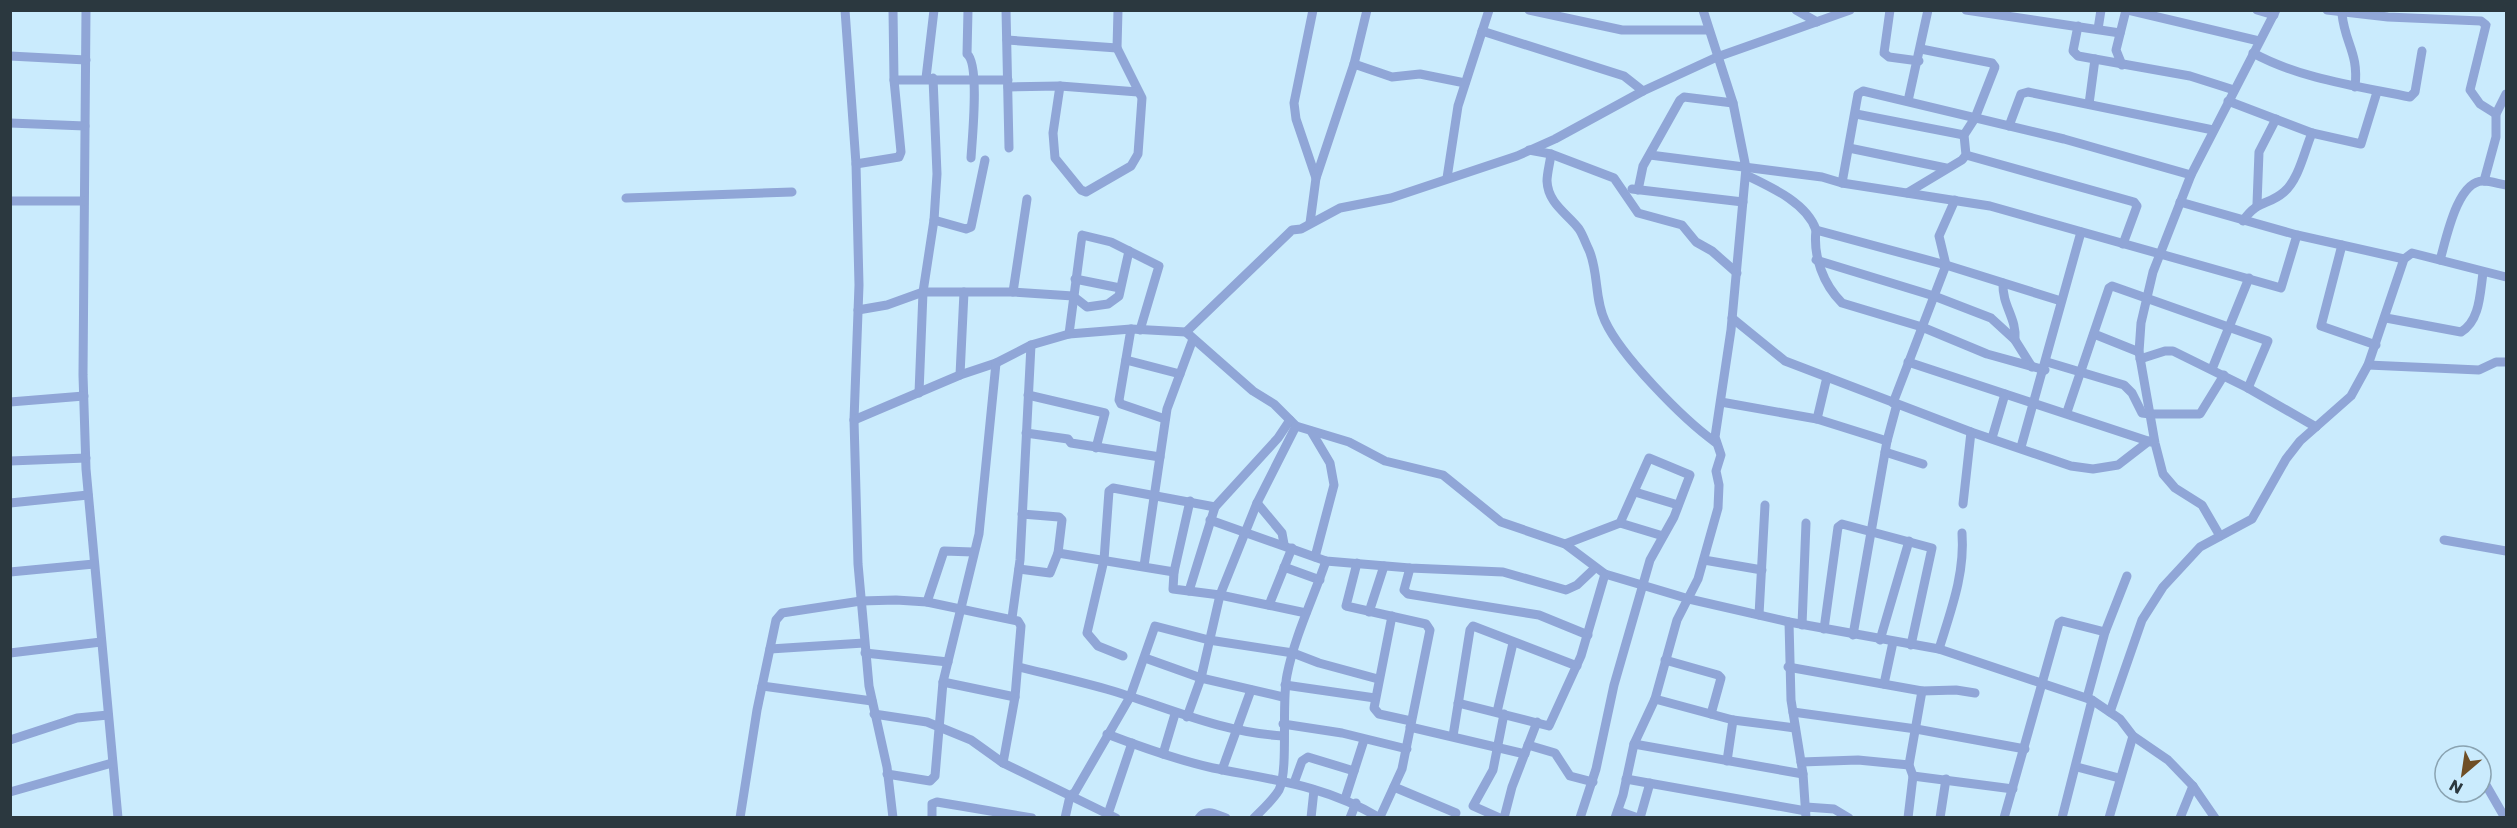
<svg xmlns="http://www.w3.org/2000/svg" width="2517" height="828" viewBox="0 0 2517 828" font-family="Poppins,sans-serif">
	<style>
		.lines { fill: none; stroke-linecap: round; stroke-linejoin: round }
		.minor { stroke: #90a6d7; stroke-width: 9 }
	</style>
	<rect width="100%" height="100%" fill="#caebfd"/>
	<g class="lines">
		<!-- minor -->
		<g class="minor">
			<path d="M86 10 83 375 86 469 118 818"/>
			<path d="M845 10 856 164 859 285 854 420 858 564 869 686 887 767 893 818"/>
			<path d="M968 10 967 54C980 64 972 140 971 158"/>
			<path d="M1006 10 1009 148"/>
			<path d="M1313 10 1294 103 1296 119 1316 178"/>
			<path d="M1529 10 1622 30H1708"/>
			<path d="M1796 10 1817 22"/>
			<path d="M1890 10 1884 53 1889 57 1919 61"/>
			<path d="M1966 10 2120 33"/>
			<path d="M2128 10 2259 41"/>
			<path d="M2257 10 2274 15"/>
			<path d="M2327 10 2388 17 2481 21 2486 25 2470 90 2480 104 2496 114"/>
			<path d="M2342 14C2345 44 2359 53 2355 87"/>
			<path d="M2078 26 2073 51 2078 56 2190 76 2234 90"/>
			<path d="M2098 29 2101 10"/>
			<path d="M1482 31 1624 76 1643 91"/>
			<path d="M1007 40 1117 48"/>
			<path d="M2253 53C2301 79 2357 86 2410 97L2415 92 2422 51"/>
			<path d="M10 56 86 60"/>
			<path d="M1354 64 1392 77 1420 74 1465 83"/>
			<path d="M2122 65 2116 50 2126 10"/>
			<path d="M926 78 934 10"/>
			<path d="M894 80H1008"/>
			<path d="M1060 86 1053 133 1055 158 1081 190 1086 192 1131 166 1138 154 1142 98 1117 48 1118 10"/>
			<path d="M1008 87 1060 86 1138 92"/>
			<path d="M1908 101 1928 10"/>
			<path d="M2228 101 2312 133 2361 144 2377 92"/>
			<path d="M2089 104 2095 59"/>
			<path d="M1856 114 1964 135"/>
			<path d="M10 123 85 126"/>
			<path d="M2009 126 2021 94 2028 92 2213 130"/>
			<path d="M1849 148 1946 168"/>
			<path d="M1529 150 1551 154 1614 178 1638 213 1682 225 1696 242 1712 251 1737 273"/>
			<path d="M1551 154C1550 163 1547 173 1547 181 1548 204 1568 214 1579 229 1583 235 1586 244 1589 250 1599 273 1594 298 1605 321 1621 356 1683 419 1715 442"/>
			<path d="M1650 155 1822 177 1842 183 1990 206 2281 288 2297 235"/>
			<path d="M1966 155 2134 202 2137 206 2123 244"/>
			<path d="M856 164 899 157 901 152 894 80 893 10"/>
			<path d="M1746 175C1771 187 1807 203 1816 230"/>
			<path d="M1447 178 1458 106 1489 10"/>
			<path d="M2484 181 2496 137V114L2506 94"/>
			<path d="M1842 183 1858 94 1863 91 2064 139 2191 175"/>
			<path d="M1632 189 1743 202"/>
			<path d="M1638 190 1643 166 1680 100 1684 97 1733 103"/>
			<path d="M1907 193 1962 160 1966 155 1964 135 1975 118 1995 67 1992 63 1921 49"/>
			<path d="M626 198 792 192"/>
			<path d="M10 201H83"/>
			<path d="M2180 202 2297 235 2404 259"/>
			<path d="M2257 204 2259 152 2276 119"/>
			<path d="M934 220 966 229 971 227 985 160"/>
			<path d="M2243 221C2258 199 2268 206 2284 192 2299 179 2304 152 2312 133"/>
			<path d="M1310 223 1316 178 1354 64 1367 10"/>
			<path d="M2342 245 2321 326 2376 345"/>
			<path d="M1816 260 1934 296 1991 318 2015 340 2032 367"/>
			<path d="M2440 260C2446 240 2457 181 2483 181 2491 181 2499 184 2506 185"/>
			<path d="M1075 279 1120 288"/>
			<path d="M2003 283C2002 306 2017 318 2015 340"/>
			<path d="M1013 292 1027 199"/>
			<path d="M858 310 887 305 923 292H1013L1073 296 1087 307 1108 304 1119 296 1129 251"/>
			<path d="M1732 318 1785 361 1971 432 2071 466 2093 469 2118 465 2149 441"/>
			<path d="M2386 318 2461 332C2480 321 2480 293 2483 273"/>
			<path d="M1131 329 1119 400 1121 404 1165 419"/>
			<path d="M1186 332 1253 391 1274 404 1296 426 1349 442 1385 461 1443 475 1501 522 1565 544 1605 574 1689 599 1789 622 1939 649 2092 700 2120 719 2133 736 2168 760 2193 786 2215 818"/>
			<path d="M1069 334 1082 235 1111 242 1159 266 1140 330"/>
			<path d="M2094 334 2139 352"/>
			<path d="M2140 359 2165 351H2173L2248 388 2316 427"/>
			<path d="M1126 360 1180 374"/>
			<path d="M1908 362 2151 442"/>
			<path d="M2047 362 2124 385 2132 393 2142 413 2150 414H2200L2224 375"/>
			<path d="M2368 365 2479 370 2496 362H2506"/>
			<path d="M2212 369 2249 278"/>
			<path d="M2045 370 1987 354 1922 327 1842 303C1823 284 1813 256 1816 230L1946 265 2061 301"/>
			<path d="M960 375 964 292"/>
			<path d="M919 393 923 292 934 220 937 174 933 78"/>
			<path d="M1028 395 1105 413 1096 448"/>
			<path d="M10 402 84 396"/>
			<path d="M1721 402 1817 419 1887 441"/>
			<path d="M1893 403 1946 265 1939 236 1955 200"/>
			<path d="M2067 412 2109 288 2112 286 2268 341 2248 388"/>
			<path d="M1817 419 1827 377"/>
			<path d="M854 420 960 375 996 363 1031 345 1069 334 1131 329 1186 332 1292 230 1301 229 1340 208 1391 198 1517 156 1555 139 1643 91 1717 57 1850 10"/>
			<path d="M1311 431 1330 463 1334 485 1315 557"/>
			<path d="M1026 433 1068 439 1071 443 1160 457"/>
			<path d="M1992 438 2005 394"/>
			<path d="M2021 447 2081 232"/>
			<path d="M1885 452 1923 464"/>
			<path d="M10 461 86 458"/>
			<path d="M1635 492 1678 505"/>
			<path d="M1190 501 1174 572 1173 589 1220 595 1306 613"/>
			<path d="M10 503 88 495"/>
			<path d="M1257 503 1282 533 1284 544"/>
			<path d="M1963 504 1971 432"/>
			<path d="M1210 520 1326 561 1410 568 1503 572 1566 590 1577 585 1595 568"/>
			<path d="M1620 523 1663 536"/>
			<path d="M2220 536 2202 505 2175 488 2163 474 2155 443 2139 352 2141 323 2153 272 2191 175 2276 10"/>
			<path d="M2444 540 2506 551"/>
			<path d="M1565 544 1620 523 1649 458 1690 475 1674 517 1650 560 1614 685 1596 769 1580 818"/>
			<path d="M1058 553 1174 572"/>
			<path d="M1704 560 1762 570"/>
			<path d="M1357 563 1346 606 1426 624 1430 630 1402 769 1380 817"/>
			<path d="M1144 566 1167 409 1193 339"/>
			<path d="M1284 567 1320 580"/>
			<path d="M1410 568 1404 590 1408 594 1539 615 1588 635"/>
			<path d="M1019 569 1050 573 1058 553 1062 520 1059 517 1022 514"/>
			<path d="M10 572 94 564"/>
			<path d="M1189 591 1215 507 1278 438 1290 420"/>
			<path d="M927 602 944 551 973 552"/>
			<path d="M1269 605 1292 548"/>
			<path d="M1369 612 1384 566"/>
			<path d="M1759 615 1765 505"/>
			<path d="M1392 616 1374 708 1379 714 1411 721"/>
			<path d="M1012 618 1020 560 1031 345"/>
			<path d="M1789 622 1791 700 1803 774 1806 818"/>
			<path d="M1802 625 1806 523"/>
			<path d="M1824 629 1838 527 1842 524 1932 548 1911 645"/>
			<path d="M1853 635 1887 441 1897 404"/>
			<path d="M1880 640 1909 541"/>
			<path d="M770 649 864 643"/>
			<path d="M1939 649C1951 610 1965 574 1962 533"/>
			<path d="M10 653 101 642"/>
			<path d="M865 653 948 662"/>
			<path d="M1123 656 1098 646 1087 633 1104 560 1109 491 1113 488 1215 507"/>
			<path d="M1145 658 1201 678 1283 697"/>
			<path d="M1665 660 1718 675 1721 678 1711 714"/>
			<path d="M1019 667C1051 675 1082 682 1113 691 1172 709 1220 732 1283 736"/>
			<path d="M1788 667 1922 691 1956 690 1975 693"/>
			<path d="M943 682 1015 697"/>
			<path d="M1884 684 1893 642"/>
			<path d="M1285 685 1375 698"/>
			<path d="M762 686 872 701"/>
			<path d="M2087 698 2105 632 2127 576"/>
			<path d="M1655 699 1733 720 1795 728"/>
			<path d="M1458 703 1549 726 1581 656 1605 574"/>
			<path d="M1497 712 1513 643"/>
			<path d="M1793 712 1916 729 2025 749"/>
			<path d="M2110 712 2142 620 2163 587 2200 547 2252 519 2286 459 2300 441 2351 396 2368 365 2404 259 2412 253 2506 277"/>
			<path d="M874 714 927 722 971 740 1003 763 1116 818"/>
			<path d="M1187 717 1201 678 1220 595 1257 503 1296 426"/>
			<path d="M1283 724 1342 733 1407 749"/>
			<path d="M1410 727 1525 754"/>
			<path d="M1107 734C1141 747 1177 760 1213 768 1273 780 1325 785 1380 818"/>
			<path d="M1453 736 1470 630 1473 626 1577 666"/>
			<path d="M10 740 77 718 108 715"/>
			<path d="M1634 744 1803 774"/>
			<path d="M1528 745 1555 753 1570 776 1593 782"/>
			<path d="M1163 754 1175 714"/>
			<path d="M1727 761 1733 720"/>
			<path d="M1801 762 1858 760 1909 765"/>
			<path d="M2077 767 2119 778"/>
			<path d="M1222 770 1251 690"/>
			<path d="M887 774 930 781 935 776 943 682 979 534 996 363"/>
			<path d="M1913 776 2013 789"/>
			<path d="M2482 778 2505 818"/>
			<path d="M1626 779 1806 811"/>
			<path d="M1294 783 1302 761 1308 757 1354 771"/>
			<path d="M1394 787 1456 813"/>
			<path d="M10 792 112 763"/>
			<path d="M1345 799 1364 740"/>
			<path d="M1806 807 1834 809 1849 818"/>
			<path d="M1618 811 1638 818"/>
			<path d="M1108 814 1132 743"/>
			<path d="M740 818 757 710 776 620 782 613 861 601 896 600 927 602 1018 621 1021 626 1015 697 1003 763"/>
			<path d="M932 818V804L937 802 1032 818"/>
			<path d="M1065 818 1070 796 1075 792 1130 697 1155 626 1209 640 1293 653 1319 663 1378 679"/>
			<path d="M1199 818C1206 808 1217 815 1226 818"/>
			<path d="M1254 818C1263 809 1273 800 1279 790 1289 770 1281 704 1287 675 1295 635 1313 599 1326 561"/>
			<path d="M1311 818 1314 790"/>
			<path d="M1350 818 1356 803"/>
			<path d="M1500 818 1473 806 1493 770 1504 714"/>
			<path d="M1504 818 1512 787 1537 722"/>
			<path d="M1615 818 1623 795 1634 744 1655 699 1677 620 1698 579 1718 508 1719 485 1716 471 1721 455 1715 437 1731 330 1746 168 1733 103 1703 10"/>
			<path d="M1640 818 1650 783"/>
			<path d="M1908 818 1913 776 1909 765 1922 691"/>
			<path d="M1940 818 1946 779"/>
			<path d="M2004 818 2059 623 2062 621 2105 632"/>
			<path d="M2062 818 2092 700"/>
			<path d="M2109 818 2133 736"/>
			<path d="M2180 818 2193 786"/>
		</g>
	</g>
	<!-- border -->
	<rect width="2517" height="828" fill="none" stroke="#2b383f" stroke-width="24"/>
	<!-- north arrow -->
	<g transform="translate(2463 774) rotate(209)"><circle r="28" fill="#caebfd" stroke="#8aa3b1" stroke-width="1.5"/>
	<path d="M0-4.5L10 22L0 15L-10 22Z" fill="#6f4e25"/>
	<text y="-9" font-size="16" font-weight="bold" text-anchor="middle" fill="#2b383f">N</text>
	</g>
</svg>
